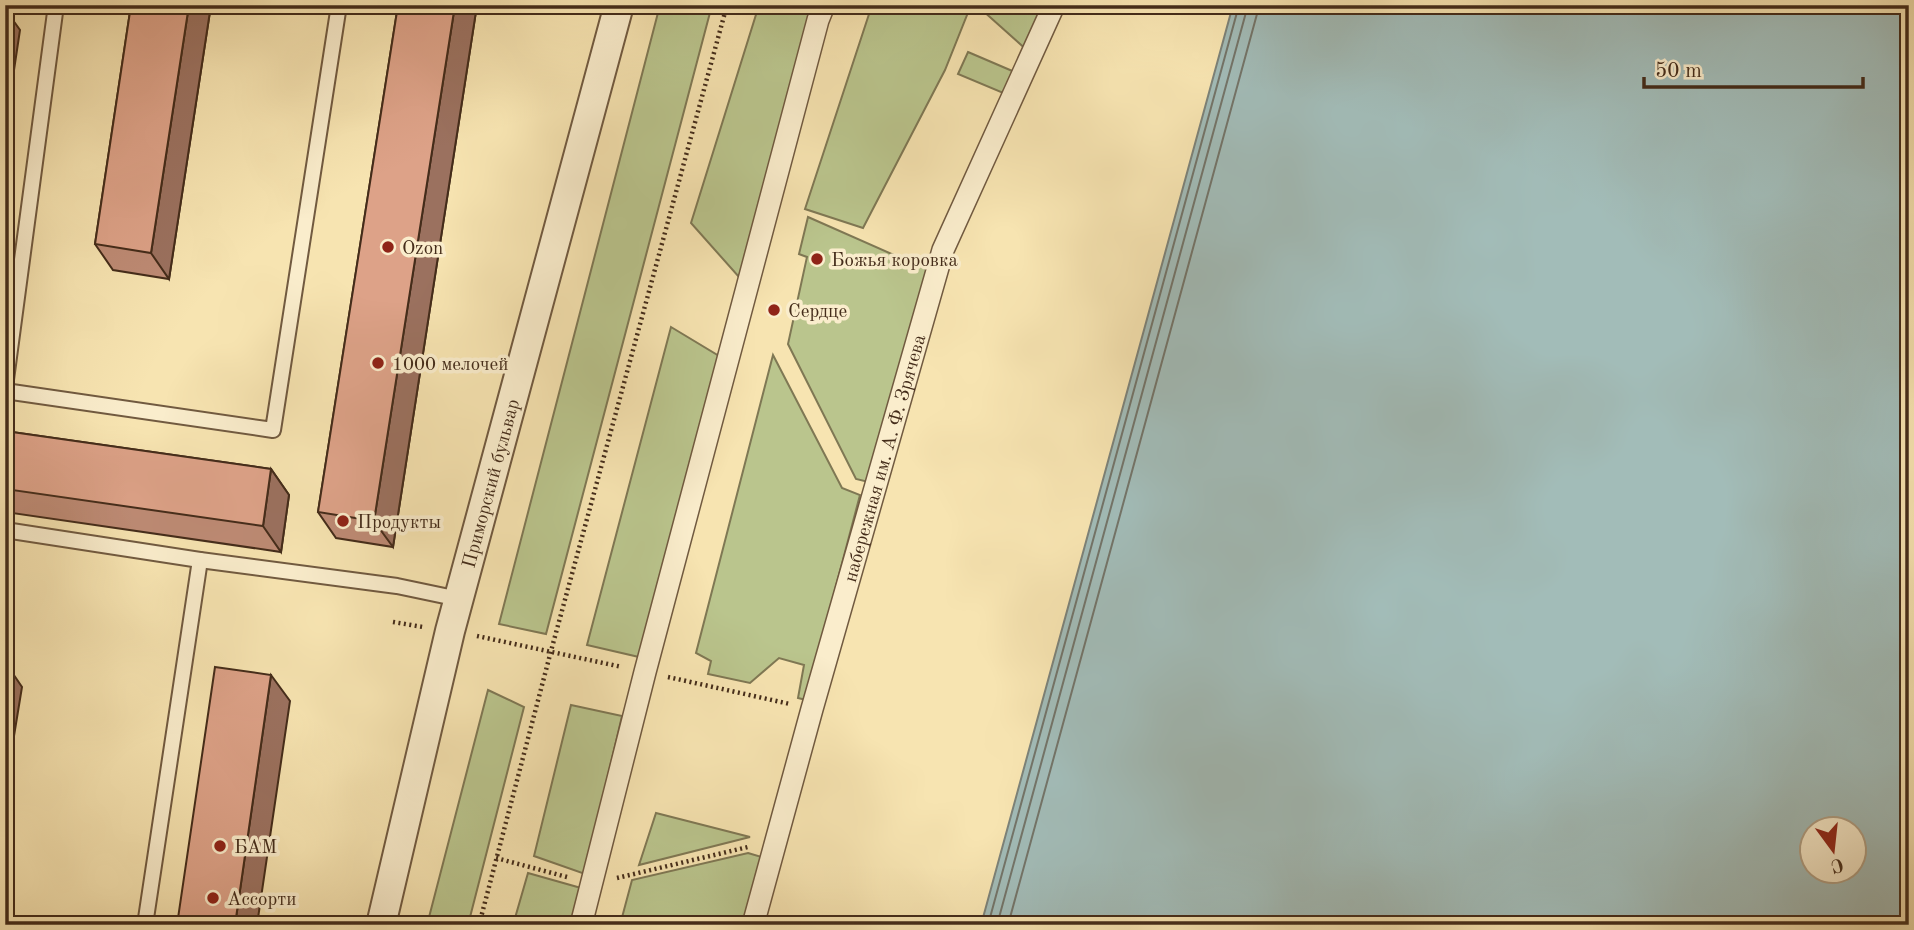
<svg xmlns="http://www.w3.org/2000/svg" width="1914" height="930" viewBox="0 0 1914 930" font-family="'Old Standard TT',serif">
	<style>
		.green { fill: #bac58d; stroke: #7f7854; stroke-width: 2 }
		.water { fill: #a2bcb8; stroke: #7c8279; stroke-width: 2; fill-rule: evenodd }
		.lines { fill: none; stroke-linecap: round; stroke-linejoin: round }
		.shore { stroke: #737469; stroke-width: 2 }
		.service-casing { stroke: #715a40; stroke-width: 18 }
		.pedestrian-casing { stroke: #715a40; stroke-width: 24 }
		.minor-casing { stroke: #715a40; stroke-width: 32 }
		.path { stroke: #442c1a; stroke-width: 4.5; stroke-dasharray: 2 3.5; stroke-linecap: butt }
		.service { stroke: #faedcc; stroke-width: 14 }
		.pedestrian { stroke: #faedcc; stroke-width: 21 }
		.minor { stroke: #faedcc; stroke-width: 28 }
		.wall { fill: #be8b75; stroke: #442c1a; stroke-width: 2 }
		.shaded-wall { fill: #9b715f; stroke: #442c1a; stroke-width: 2 }
		.building { fill: #dda288; stroke: #442c1a; stroke-width: 2 }
		.poi-dot { fill: #8f2418; stroke: #faedcc; stroke-width: 2.5 }
		.labels { text-anchor: middle; stroke-width: 7; stroke-linejoin: round; paint-order: stroke }
		.poi-label { font-size: 19px; fill: #442c1a; stroke: #faedcc; text-anchor: start }
		.street-label { font-size: 19px; fill: #442c1a; stroke: #faedcc }
	</style>
	<rect width="100%" height="100%" fill="#f7e4b1"/>
	<filter id="stains"><feTurbulence type="fractalNoise" baseFrequency=".00286" numOctaves="4"/><feColorMatrix values="0 0 0 0 .2 0 0 0 0 .09 0 0 0 0 .02 0 0 0 .5 -.17"/></filter>
	<radialGradient id="worn" r=".72"><stop offset=".6" stop-color="#630" stop-opacity="0"/><stop offset="1" stop-color="#630" stop-opacity=".3"/></radialGradient>
	<!-- green -->
	<g class="green">
		<path d="M660 5H712L546 634 499 624Z"/>
		<path d="M759 5H821L739 277 691 223Z"/>
		<path d="M872 5H971L945 70 863 228 805 209Z"/>
		<path d="M984 5H1038L1047 10 1028 51 982 10Z"/>
		<path d="M968 52 1017 73 1008 95 958 74Z"/>
		<path d="M808 217 937 274 877 484 856 479 788 344 807 257 799 254Z"/>
		<path d="M671 327 719 356 639 657 587 645Z"/>
		<path d="M773 355 842 488 860 495 806 700 798 698 804 665 779 658 750 683 708 674 711 661 696 653Z"/>
		<path d="M488 690 524 707 468 925H427Z"/>
		<path d="M571 705 622 716 585 874 534 856Z"/>
		<path d="M656 813 750 837 639 865Z"/>
		<path d="M748 853 765 858 746 925H620L632 880Z"/>
		<path d="M528 873 581 888 572 925H513Z"/>
	</g>
	<!-- water -->
	<path class="water" d="M1233 5H1909V925H981ZM1812 828H1854V870H1812Z"/>
	<g class="lines">
		<!-- shore -->
		<g class="shore">
			<path d="M988 925 1239 5"/>
			<path d="M997 925 1248 5"/>
			<path d="M1008 925 1257 14 1258 5"/>
		</g>
		<defs>
			<g id="service">
				<path d="M5 387 56 5"/>
				<path d="M5 391 273 430 339 5"/>
				<path d="M5 530 200 560 397 586 459 599"/>
				<path d="M145 925 200 560"/>
			</g>
			<g id="pedestrian">
				<path d="M581 925 645 672 818 20 824 5"/>
				<path id="s1" d="M753 925 812 709 943 250 1054 5"/>
			</g>
			<g id="minor">
				<path id="s2" d="M381 925 450 631 619 5"/>
			</g>
		</defs>
		<!-- service casing -->
		<use href="#service" class="service-casing"/>
		<!-- pedestrian casing -->
		<use href="#pedestrian" class="pedestrian-casing"/>
		<!-- minor casing -->
		<use href="#minor" class="minor-casing"/>
		<!-- path -->
		<g class="path">
			<path d="M393 622 423 627"/>
			<path d="M477 636 622 667"/>
			<path d="M668 677 790 704"/>
			<path d="M496 858 567 877"/>
			<path d="M617 878 748 847"/>
			<path d="M479 925 551 651 727 5"/>
		</g>
		<!-- service -->
		<use href="#service" class="service"/>
		<!-- pedestrian -->
		<use href="#pedestrian" class="pedestrian"/>
		<!-- minor -->
		<use href="#minor" class="minor"/>
	</g>
	<!-- wall -->
	<g class="wall">
		<path d="M131 5H211L169 279 113 270 95 244Z"/>
		<path d="M398 5H477L393 547 336 538 318 512Z"/>
		<path d="M5 431 271 469 289 495 281 552 5 512Z"/>
	</g>
	<!-- shaded-wall -->
	<g class="shaded-wall">
		<path d="M189 5H211L169 279 151 253Z"/>
		<path d="M455 5H477L393 547 374 521Z"/>
		<path d="M5 9 20 30 5 130Z"/>
		<path d="M271 469 289 495 281 552 263 526Z"/>
		<path d="M5 662 22 687 5 791Z"/>
		<path d="M271 675 290 701 257 925H235Z"/>
	</g>
	<!-- building -->
	<g class="building">
		<path d="M131 5H189L151 253 95 244Z"/>
		<path d="M398 5H455L374 521 318 512Z"/>
		<path d="M5 431 271 469 263 526 5 489Z"/>
		<path d="M215 667 271 675 235 925H177Z"/>
	</g>
	<!-- markers -->
	<g class="poi-dot">
		<circle cx="388" cy="247" r="7"/>
		<circle cx="817" cy="259" r="7"/>
		<circle cx="774" cy="310" r="7"/>
		<circle cx="378" cy="363" r="7"/>
		<circle cx="343" cy="521" r="7"/>
		<circle cx="220" cy="846" r="7"/>
		<circle cx="213" cy="898" r="7"/>
	</g>
	<g class="labels">
		<!-- poi labels -->
		<g class="poi-label">
			<text x="402" y="254">Ozon</text>
			<text x="831" y="266">Божья коровка</text>
			<text x="788" y="317">Сердце</text>
			<text x="392" y="370">1000 мелочей</text>
			<text x="357" y="528">Продукты</text>
			<text x="234" y="853">БАМ</text>
			<text x="227" y="905">Ассорти</text>
		</g>
		<!-- street labels -->
		<g class="street-label">
			<text dy="7" stroke="none"><textPath href="#s1" startOffset="485">набережная им. А. Ф. Зрячева</textPath></text>
			<text dy="7" stroke="none"><textPath href="#s2" startOffset="455">Приморский бульвар</textPath></text>
		</g>
	</g>
	<!-- margin -->
	<rect width="1914" height="930" fill="none" stroke="#f7e4b1" stroke-width="28"/>
	<rect x="7" y="7" width="1900" height="916" fill="none" stroke="#442c1a" stroke-width="3.5"/>
	<rect x="14" y="14" width="1886" height="902" fill="none" stroke="#442c1a" stroke-width="2"/>
	<!-- north arrow -->
	<g transform="translate(1833 850) rotate(165)"><circle r="33" fill="#faedcc" stroke="#b1a085" stroke-width="2"/>
	<path d="M0-5L12 26L0 18L-12 26Z" fill="#8f2418"/>
	<text y="-10" font-size="19" font-weight="bold" text-anchor="middle" fill="#442c1a">С</text>
	</g>
	<!-- scale -->
	<path d="M1644 77v10h219v-10" fill="none" stroke="#442c1a" stroke-width="3.5"/>
	<text x="1655" y="77" font-size="21" fill="#442c1a" stroke="#faedcc" stroke-width="5" paint-order="stroke">50 m</text>
	<rect width="100%" height="100%" filter="url(#stains)"/>
	<rect width="100%" height="100%" fill="url(#worn)"/>
</svg>
